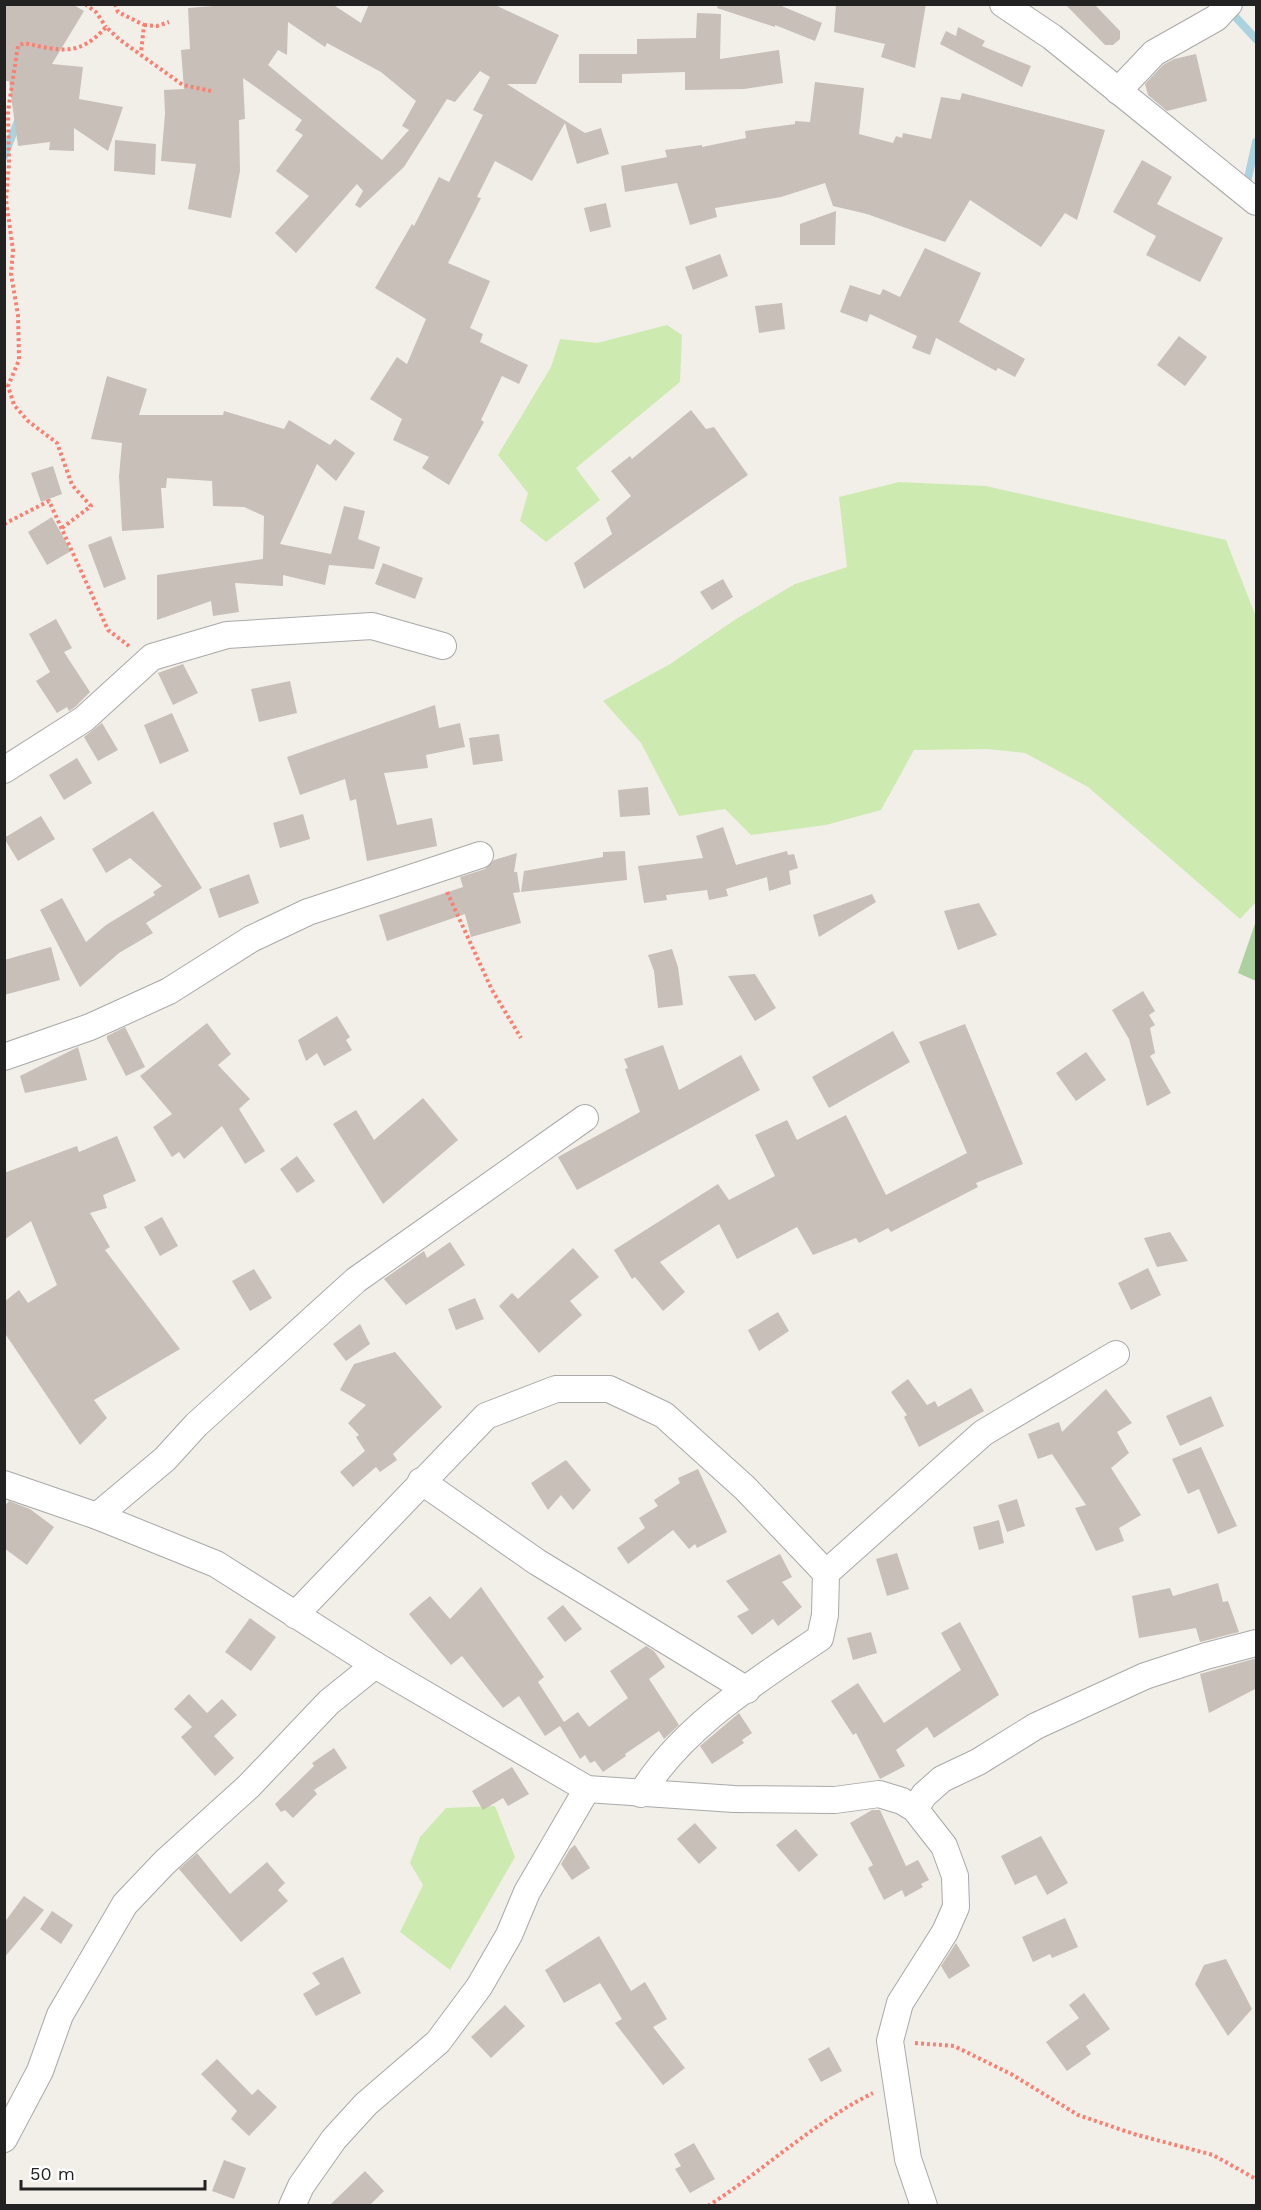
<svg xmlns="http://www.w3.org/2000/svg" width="1261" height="2210" viewBox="0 0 1261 2210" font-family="'Work Sans',sans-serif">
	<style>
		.grass { fill: #cdebb0 }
		.forest { fill: #add19e }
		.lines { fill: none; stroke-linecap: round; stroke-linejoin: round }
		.stream { stroke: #aad3df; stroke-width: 8 }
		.building { fill: #c7bfb8; fill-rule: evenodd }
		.minor-casing { stroke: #a9a9a9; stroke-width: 28 }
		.path { stroke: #fa8072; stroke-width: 4; stroke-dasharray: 3 3; stroke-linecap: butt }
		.minor { stroke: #fff; stroke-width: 26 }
	</style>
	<rect width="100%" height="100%" fill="#f2efe9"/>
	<!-- grass -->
	<g class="grass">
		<path d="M667 325 682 335 680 382 576 468 600 500 546 542 520 521 528 493 498 455 551 367 560 339 597 343Z"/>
		<path d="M899 482 986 486 1226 540 1256 617V902L1240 919 1088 787 1025 753 987 749 914 750 881 810 826 825 751 835 725 809 679 816 641 743 603 701 670 664 736 619 795 584 847 567 839 497Z"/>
		<path d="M495 1806 515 1857 450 1970 400 1932 423 1885 410 1863 420 1837 446 1808Z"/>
	</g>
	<!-- forest -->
	<path class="forest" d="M1256 921V981L1238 973Z"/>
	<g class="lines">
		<!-- stream -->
		<g class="stream">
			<path d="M1229 10 1256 39"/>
			<path d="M4 156 18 121"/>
			<path d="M1246 187 1256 142"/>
		</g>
	</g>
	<!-- building -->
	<g class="building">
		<path d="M4 4H72L84 11 52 64 83 67 79 99 123 107 108 151 74 128V151L49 150 50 142 18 146 9 81H4Z"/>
		<path d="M239 4H332L361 23 369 4H493L559 35 536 84H507L585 133 601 128 609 154 577 164 565 123 532 181 495 161 477 197 481 198 448 263 490 281 470 328 483 334 480 342 528 365 519 384 502 376 481 420 484 422 449 485 422 468 429 457 393 440 402 419 370 399 397 357 407 364 426 319 375 288 412 224 414 226 439 177 449 182 483 115 473 110 490 77 480 71 455 102 447 99 404 167 360 208 355 205 363 191 357 184 296 253 275 233 309 196 276 171 303 135 295 130 302 120 243 78 245 119 239 120 240 171 231 218 188 209 196 164 161 161 165 114 164 90 184 89 181 50 190 49 188 8ZM288 22 325 47 327 43 381 72 416 101 402 126 409 130 382 160 268 65 278 50 287 55Z"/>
		<path d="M718 4H777L822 23 815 41 775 25V27L717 8Z"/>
		<path d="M836 4H926L915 68 881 57 885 44 834 32Z"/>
		<path d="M1065 4H1094L1120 31V39L1113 45H1105Z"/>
		<path d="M697 13 721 14 720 59 779 50 783 83 744 89 685 90V72L622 74V83H579V54H637V39L696 38Z"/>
		<path d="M958 27 985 41 982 46 1031 66 1022 87 940 44 946 31 956 36Z"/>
		<path d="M1196 54 1207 101 1167 111 1148 95 1145 84 1163 65 1174 59Z"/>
		<path d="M815 82 864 88 859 134 893 143 896 136 902 138 903 133 931 139 941 97 960 100 962 93 1105 130 1077 220 1065 213 1041 247 970 200 945 242 867 214 833 206 825 183 781 197 715 208 717 217 690 225 677 183 625 192 621 166 667 157 665 150 702 145V147L746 138 745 131 795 124V121L810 122Z"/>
		<path d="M115 140 156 144 155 175 114 171Z"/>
		<path d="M1142 160 1172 177 1157 204 1223 238 1200 282 1146 255 1156 236 1113 212Z"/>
		<path d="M606 203 611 227 590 232 584 208Z"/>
		<path d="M836 211 835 245H800V224Z"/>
		<path d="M925 248 981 273 959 322 1025 359 1015 377 998 368 996 371 936 338 930 355 912 348 917 336 870 314 867 322 840 312 850 285 880 295 883 289 900 297Z"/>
		<path d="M720 254 728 276 693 290 685 267Z"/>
		<path d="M782 303 785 329 759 333 755 306Z"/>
		<path d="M1179 336 1207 357 1185 386 1157 365Z"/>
		<path d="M107 376 147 389 139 415H223L224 411 284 429 289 420 330 445 335 439 355 453 336 481 317 464 280 544 331 554 344 506 365 511 358 539 380 547 374 569 329 565 325 585 283 575V586L235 583 239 612 213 616 211 601 157 620V575L263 559 264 516 244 507 213 506 212 481 167 478 166 488H161L164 528 122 531 119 476 122 443 91 439Z"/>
		<path d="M691 410 706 429 714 427 748 475 584 589 574 563 612 534 606 518 631 496 611 471 630 456 632 459Z"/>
		<path d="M53 466 62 494 41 502 31 473Z"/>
		<path d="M52 517 71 551 47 565 28 532Z"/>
		<path d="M111 536 126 579 104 588 88 545Z"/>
		<path d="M383 563 423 578 415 599 375 584Z"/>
		<path d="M723 579 733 597 712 610 700 592Z"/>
		<path d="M56 619 72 648 64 652 90 692 75 707 69 711 67 707 57 713 36 681 50 672 29 634Z"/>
		<path d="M183 664 198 693 173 705 158 673Z"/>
		<path d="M290 681 297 713 259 722 251 689Z"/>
		<path d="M435 705 439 728 460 723 465 747 426 755 428 768 384 773 397 825 432 818 437 846 367 861 356 799 350 801 345 779 300 795 287 757Z"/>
		<path d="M172 713 189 751 160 764 144 725Z"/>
		<path d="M102 723 118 750 98 761 84 737Z"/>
		<path d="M499 734 503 761 473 765 469 738Z"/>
		<path d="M77 758 92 783 64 800 49 775Z"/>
		<path d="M648 787 650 815 620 817 618 790Z"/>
		<path d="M153 811 202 888 146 923 153 933 119 953 80 987 40 910 62 898 86 942 106 925 155 895 153 892 162 886 130 858 106 873 92 849Z"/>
		<path d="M303 814 310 839 280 848 273 823Z"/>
		<path d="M41 816 55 839 18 861 4 838Z"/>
		<path d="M723 827 736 865 787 851 788 855 794 854 798 868 789 871 791 884 769 891 767 877 726 889 728 896 709 900 707 890 666 895 667 900 644 903 638 866 703 858 696 836Z"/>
		<path d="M625 851 627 880 521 892 524 871 603 857V852Z"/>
		<path d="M517 853 514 872H517L520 892 513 893 521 923 471 937 465 914 387 941 379 915 463 887 460 877 485 869 494 860Z"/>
		<path d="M249 874 259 903 219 918 209 889Z"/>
		<path d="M872 894 876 902 819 937 813 915Z"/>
		<path d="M979 903 997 935 958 950 944 911Z"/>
		<path d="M51 947 60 980 4 995V960Z"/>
		<path d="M672 949 678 967 683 1005 658 1008 654 971 648 955Z"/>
		<path d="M755 974 776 1008 755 1021 728 976Z"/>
		<path d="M1143 991 1155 1011 1149 1015 1155 1025 1150 1028 1155 1053 1150 1056 1171 1093 1147 1106 1129 1039 1112 1010Z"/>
		<path d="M337 1016 350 1037 346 1040 352 1050 324 1066 317 1053 306 1061 298 1040Z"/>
		<path d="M207 1023 231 1054 218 1065 250 1099 239 1109 265 1151 245 1164 222 1126 184 1159 179 1152 172 1157 153 1127 172 1114 140 1076Z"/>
		<path d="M965 1024 1023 1164 976 1183 978 1187 891 1232 888 1228 859 1243 856 1238 813 1255 797 1227 737 1259 719 1224 660 1262 685 1292 663 1311 635 1277 632 1279 614 1250 718 1184 729 1200 775 1176 755 1135 787 1120 797 1140 846 1115 886 1195 967 1153 919 1042Z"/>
		<path d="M125 1027 145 1067 126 1076 107 1039V1036Z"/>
		<path d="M893 1031 910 1062 829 1108 812 1077Z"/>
		<path d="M663 1045 679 1090 741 1055 760 1090 577 1190 558 1157 640 1112 625 1069 628 1068 624 1059Z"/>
		<path d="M78 1047 87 1080 25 1093 20 1076Z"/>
		<path d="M1086 1052 1106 1080 1076 1101 1056 1073Z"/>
		<path d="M423 1098 458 1140 383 1204 333 1124 356 1110 374 1140Z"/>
		<path d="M117 1136 136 1181 103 1195 107 1208 90 1213 110 1247 105 1250 180 1349 94 1400 107 1418 80 1445 4 1332V1302L19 1290 28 1303 57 1285 31 1221 4 1240V1173L77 1146 79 1152Z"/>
		<path d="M297 1156 315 1181 297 1193 280 1169Z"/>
		<path d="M162 1217 178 1246 160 1256 144 1227Z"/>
		<path d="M1170 1232 1188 1261 1157 1267 1144 1238Z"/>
		<path d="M450 1242 465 1265 406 1305 384 1279 424 1251 427 1258Z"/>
		<path d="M573 1248 599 1277 570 1301 582 1315 539 1353 499 1306 512 1293 518 1299Z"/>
		<path d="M1148 1268 1161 1295 1131 1310 1118 1283Z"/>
		<path d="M254 1269 272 1298 250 1311 232 1281Z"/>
		<path d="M475 1298 484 1319 456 1330 448 1309Z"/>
		<path d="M778 1312 789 1331 759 1351 748 1330Z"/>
		<path d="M360 1324 370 1344 346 1361 333 1344Z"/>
		<path d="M395 1352 442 1407 393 1454 397 1460 380 1472 376 1467 353 1487 340 1472 365 1451 356 1437 359 1435 348 1423 366 1405 340 1390 354 1364Z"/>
		<path d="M908 1379 927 1405 935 1401 938 1407 971 1388 984 1411 919 1447 904 1417 907 1415 891 1392Z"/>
		<path d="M1106 1389 1132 1423 1117 1432 1129 1453 1111 1468 1141 1515 1119 1528 1124 1541 1096 1551 1075 1508 1086 1505 1052 1454 1038 1459 1028 1434 1059 1422 1062 1432Z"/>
		<path d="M1211 1396 1224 1426 1180 1446 1166 1416Z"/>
		<path d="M1201 1447 1237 1526 1218 1534 1199 1489 1188 1494 1172 1459Z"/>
		<path d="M566 1460 591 1490 573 1510 561 1495 548 1510 531 1483Z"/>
		<path d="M698 1469 727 1532 697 1548 695 1544 689 1549 673 1530 628 1564 617 1548 645 1528 639 1518 658 1506 654 1500 680 1483 678 1478Z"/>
		<path d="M1017 1499 1025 1526 1007 1532 998 1505Z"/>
		<path d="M9 1501 30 1509 54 1527 27 1565 4 1548V1507Z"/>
		<path d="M999 1520 1004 1543 979 1550 973 1527Z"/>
		<path d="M897 1553 909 1589 887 1596 876 1559Z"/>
		<path d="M780 1554 792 1577 782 1582 802 1607 778 1626 773 1619 752 1635 737 1616 749 1610 726 1581Z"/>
		<path d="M1218 1583 1223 1602 1228 1601 1239 1632 1200 1642 1196 1628 1139 1638 1132 1596 1170 1588 1173 1596Z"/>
		<path d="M481 1587 544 1677 538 1682 564 1722 578 1712 589 1727 628 1698 610 1671 646 1646 654 1651 665 1667 649 1679 679 1725 664 1739 659 1731 625 1754 626 1756 603 1772 595 1761 590 1763 585 1755 580 1759 560 1726 545 1736 519 1696 503 1708 462 1656 451 1665 409 1614 430 1596 450 1619Z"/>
		<path d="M563 1605 582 1629 565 1642 547 1618Z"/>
		<path d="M250 1618 276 1637 251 1671 225 1652Z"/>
		<path d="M960 1622 999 1695 934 1738 927 1727 896 1750 905 1766 880 1779 856 1733 853 1735 831 1701 858 1683 884 1723 961 1670 941 1633Z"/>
		<path d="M871 1632 877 1653 853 1660 847 1638Z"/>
		<path d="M1257 1658V1688L1209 1713 1200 1674Z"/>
		<path d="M189 1694 207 1713 222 1699 237 1715 214 1736 234 1758 215 1776 181 1737 192 1727 174 1709Z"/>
		<path d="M739 1713 752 1733 742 1740 744 1743 712 1764 700 1746Z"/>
		<path d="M334 1748 347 1768 314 1790 317 1794 293 1818 285 1810 281 1812 275 1804 314 1766 312 1763Z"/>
		<path d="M512 1767 529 1794 508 1806 503 1798 483 1810 472 1791Z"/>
		<path d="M872 1810H880L906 1866 918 1860 929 1880 921 1884 923 1887 905 1897 902 1890 884 1900 868 1868 873 1865 850 1823Z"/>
		<path d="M695 1823 717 1848 699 1864 677 1839Z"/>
		<path d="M796 1829 818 1855 799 1872 776 1845Z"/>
		<path d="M1041 1836 1068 1883 1047 1895 1036 1875 1015 1885 1001 1856Z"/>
		<path d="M575 1845 590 1868 572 1880 561 1864 570 1849Z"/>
		<path d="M197 1853 230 1894 267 1862 285 1883 278 1890 288 1901 241 1942 179 1869Z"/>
		<path d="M24 1896 44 1910 4 1958V1923Z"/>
		<path d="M52 1911 73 1925 61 1944 40 1929Z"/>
		<path d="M1065 1918 1078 1947 1052 1958 1050 1954 1033 1962 1022 1937Z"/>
		<path d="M599 1936 631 1991 645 1982 667 2019 653 2027 685 2068 663 2085 615 2023 622 2019 600 1983 564 2003 545 1970Z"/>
		<path d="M956 1943 970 1966 949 1979 941 1966Z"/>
		<path d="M343 1957 361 1993 316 2016 303 1994 320 1984 312 1973Z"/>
		<path d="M1226 1959 1252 2009 1228 2036 1195 1984 1204 1965Z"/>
		<path d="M1084 1993 1110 2029 1086 2046 1091 2054 1067 2071 1046 2042 1079 2018 1069 2005Z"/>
		<path d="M505 2005 525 2026 491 2058 471 2037Z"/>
		<path d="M829 2047 842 2071 821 2082 808 2059Z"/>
		<path d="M217 2059 252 2095 258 2089 277 2107 249 2136 231 2119 237 2111 201 2074Z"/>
		<path d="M694 2143 715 2179 690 2193 675 2169 681 2166 674 2154Z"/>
		<path d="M224 2160 246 2168 234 2199 212 2191Z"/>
		<path d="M365 2171 384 2191 370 2205H330Z"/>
	</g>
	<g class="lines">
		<defs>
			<g id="minor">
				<path d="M1003 4 1052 37 1256 202"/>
				<path d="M1118 91 1154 53 1216 18 1229 4"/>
				<path d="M4 770 84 719 152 657 227 635 372 626 443 646"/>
				<path d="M4 1057 90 1027 169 991 251 939 308 912 480 855"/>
				<path d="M421 1481 537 1562 747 1690"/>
				<path d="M4 1484 97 1516 216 1564 375 1665 587 1789 734 1799 835 1800 879 1794 902 1801 915 1809 944 1846 955 1876 956 1907 945 1932 900 2003 890 2041 908 2159 924 2206"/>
				<path d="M97 1516 165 1459 196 1425 356 1280 585 1118"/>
				<path d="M295 1615 486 1416 556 1389H609L664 1415 745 1488 826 1573"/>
				<path d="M641 1794C683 1726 755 1682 820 1638L825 1615 826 1573 983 1433 1116 1354"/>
				<path d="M915 1809 924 1795 942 1779 978 1762 1036 1726 1145 1676 1206 1656 1256 1643"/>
				<path d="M4 2139 40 2071 60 2015 125 1904 165 1862 249 1786 329 1702 375 1665"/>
				<path d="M292 2206 301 2186 334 2139 366 2104 438 2042 479 1987 509 1935 527 1892 587 1789"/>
			</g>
		</defs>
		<!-- minor casing -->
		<use href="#minor" class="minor-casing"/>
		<!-- path -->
		<g class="path">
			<path d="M85 4 96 12 106 27"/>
			<path d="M115 4 118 12 144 25 141 53"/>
			<path d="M144 25 157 26 169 22"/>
			<path d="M4 524 49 501 108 630 129 646"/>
			<path d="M62 528 91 506 72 485 57 443 28 421 14 405 8 386 19 360 18 315 11 274 13 250 6 200 9 163 8 111 18 46 24 43C61 51 79 57 106 27L120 40 183 85 211 91"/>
			<path d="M447 892 492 990 521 1038"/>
			<path d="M915 2043 954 2046 1011 2074 1078 2115 1134 2134 1213 2155 1256 2179"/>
			<path d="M708 2206C764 2170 813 2123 873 2093"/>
		</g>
		<!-- minor -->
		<use href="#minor" class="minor"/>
	</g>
	<!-- border -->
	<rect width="1261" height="2210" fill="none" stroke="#222222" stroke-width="12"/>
	<!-- scale -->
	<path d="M21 2180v9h184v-9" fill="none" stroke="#222222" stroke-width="3"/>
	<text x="30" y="2180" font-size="18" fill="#222222" stroke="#ffffff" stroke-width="4.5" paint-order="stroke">50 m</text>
</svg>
